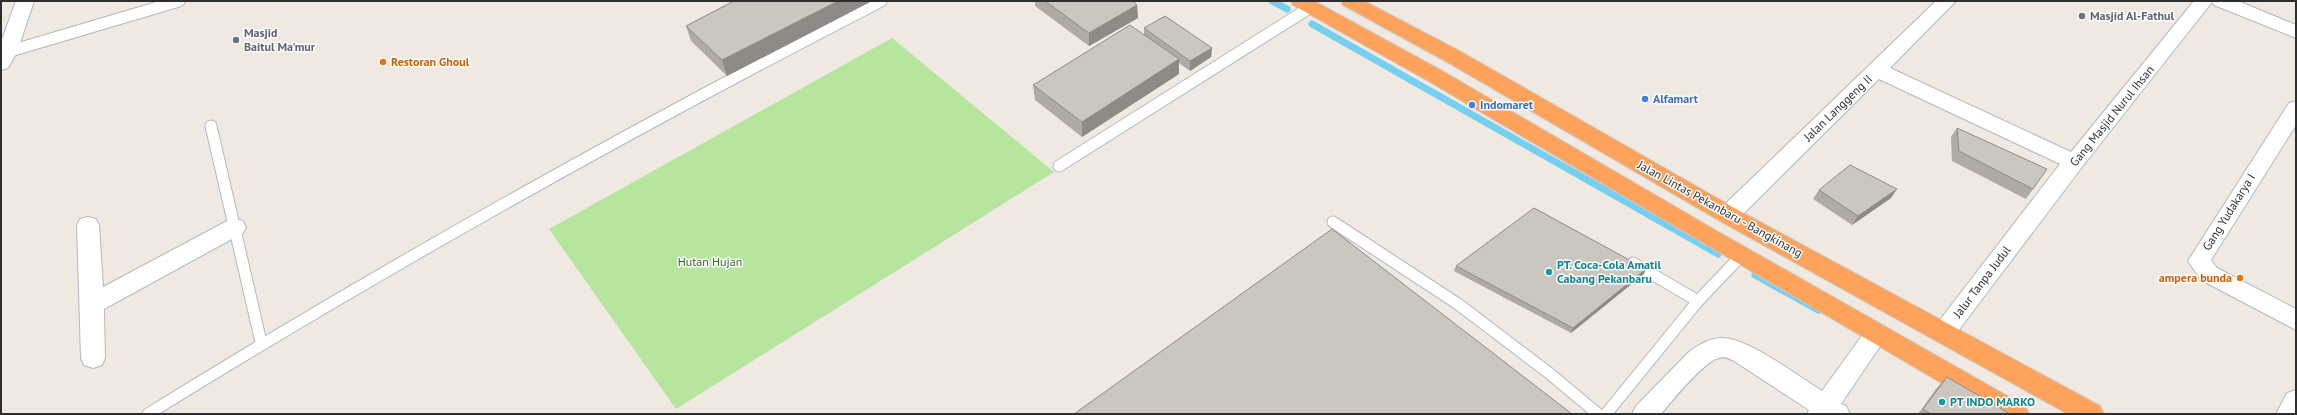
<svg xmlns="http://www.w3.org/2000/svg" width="2297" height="415" viewBox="0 0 2297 415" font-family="'PT Sans',sans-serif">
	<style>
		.green { fill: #b6e59e }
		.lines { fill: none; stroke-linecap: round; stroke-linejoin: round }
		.stream { stroke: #75cff0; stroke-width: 7 }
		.lane-casing { stroke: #b4b7c1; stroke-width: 13 }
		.street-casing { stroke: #b4b7c1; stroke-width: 2 }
		.highway-casing { stroke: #c9c9c9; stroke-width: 2 }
		.lane { stroke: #fff; stroke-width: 11 }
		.street { fill: #fff; fill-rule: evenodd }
		.highway { fill: #ffa35c; fill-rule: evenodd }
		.wall { fill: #afaba4 }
		.shaded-wall { fill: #8e8b86 }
		.building { fill: #cbc7bf; stroke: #8e8b86 }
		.worship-dot { fill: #6b7280; stroke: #fff; stroke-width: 1.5 }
		.food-dot { fill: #e8710a; stroke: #fff; stroke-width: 1.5 }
		.shop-dot { fill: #3f7fe0; stroke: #fff; stroke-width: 1.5 }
		.culture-dot { fill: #0f9aa8; stroke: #fff; stroke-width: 1.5 }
		.labels { text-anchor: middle; stroke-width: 3; stroke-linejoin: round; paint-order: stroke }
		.worship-label { font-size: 12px; font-weight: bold; fill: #5b616d; stroke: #fff; text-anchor: start }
		.food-label { font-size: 12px; font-weight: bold; fill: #c56008; stroke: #fff; text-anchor: start }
		.shop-label { font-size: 12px; font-weight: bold; fill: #366cbe; stroke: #fff; text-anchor: start }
		.street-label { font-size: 12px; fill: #2e2e2e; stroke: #fff }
		.park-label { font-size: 12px; fill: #2c6e1b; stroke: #fff }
		.culture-label { font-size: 12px; font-weight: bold; fill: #0d838f; stroke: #fff; text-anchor: start }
	</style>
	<rect width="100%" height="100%" fill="#efe9e1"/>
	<!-- green -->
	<path class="green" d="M892 38 1054 172 676 409 549 229Z"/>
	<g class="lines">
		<!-- stream -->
		<g class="stream">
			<path d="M1272 1 1287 9"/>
			<path d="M1312 24 1718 254"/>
			<path d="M1755 275 1818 310"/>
		</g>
		<defs>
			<g id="lane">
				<path d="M7 52 179 1"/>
				<path d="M211 126 261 342"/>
				<path d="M1059 166 1311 7"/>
				<path d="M1333 222 1458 304 1549 373 1598 414"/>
				<path d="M1633 263 1698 301"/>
				<path d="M148 414C387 266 631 130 881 1"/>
				<path d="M1606 414 1698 301 1741 256"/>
			</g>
			<g id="street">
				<path d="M16 1H34L17 52 8 68 1 70V42Z"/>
				<path d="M1936 1H1956L1890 68 2071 152 2194 1H2238L2296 25V38L2214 5 2212 2 2082 167 1952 339 1944 342 1936 339 1932 332 1936 325 2060 164 1879 79 1736 221 1728 223 1720 221 1717 215 1720 209Z"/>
				<path d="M2296 101V125L2211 260 2217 268 2296 309V330L2201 280 2188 261 2289 103Z"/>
				<path d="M88 217 96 219 99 225 103 287 227 221 235 219 243 221 246 227 243 233 104 309 105 358 102 365 93 368 84 365 81 358 77 225 80 219Z"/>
				<path d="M1877 323 1885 326 1889 333 1841 404 1846 406 1850 414H1807L1809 410 1734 361C1730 359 1725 356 1719 358 1704 361 1672 401 1661 414H1632L1636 406 1689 352C1698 345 1710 338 1722 338 1749 338 1799 377 1822 391L1869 326Z"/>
				<path d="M2296 390V414H2276L2287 393Z"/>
			</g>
			<g id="highway">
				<path d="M1291 1H1314L1444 72 1715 230 2025 406 2029 414H1994L1430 82 1293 5Z"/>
				<path d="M1341 1H1364L1463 53 1736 209 2100 406 2104 414H2068L1720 221 1449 63 1343 5Z"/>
			</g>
		</defs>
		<!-- lane casing -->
		<use href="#lane" class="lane-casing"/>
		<!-- street casing -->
		<use href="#street" class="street-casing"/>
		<!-- highway casing -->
		<use href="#highway" class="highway-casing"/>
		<!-- lane -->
		<use href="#lane" class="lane"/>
		<!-- street -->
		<use href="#street" class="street"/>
		<!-- highway -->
		<use href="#highway" class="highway"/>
	</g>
	<!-- wall -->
	<g class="wall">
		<path d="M734 1H872L727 76 691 41 686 26Z"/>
		<path d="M1035 1H1132L1137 5 1138 18 1089 46 1035 6Z"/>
		<path d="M1144 28 1212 48 1211 57 1190 71 1179 63V74L1082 137 1035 100 1033 85 1144 35Z"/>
		<path d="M1957 128 2033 189 2026 199 1952 161 1951 137Z"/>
		<path d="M1819 190 1891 198 1852 225 1813 199Z"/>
		<path d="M1456 266 1644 274 1571 333 1454 271Z"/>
		<path d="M1947 377 2010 414H1918L1936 389Z"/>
	</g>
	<!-- shaded-wall -->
	<g class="shaded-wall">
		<path d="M838 1H872L727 76 722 60Z"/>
		<path d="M1137 5 1138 18 1089 46V33Z"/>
		<path d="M1212 48 1211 57 1190 71V61Z"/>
		<path d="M1179 59V74L1082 137V122Z"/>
		<path d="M1897 189 1891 198 1852 225 1858 216Z"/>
		<path d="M1646 269 1644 274 1571 333 1573 328Z"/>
	</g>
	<!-- building -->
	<g class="building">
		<path d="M734 1H838L722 60 686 26Z"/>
		<path d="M1045 1H1132L1137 5 1089 33Z"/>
		<path d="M1165 16 1212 48 1190 61 1144 28Z"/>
		<path d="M1130 25 1179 59 1082 122 1033 85Z"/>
		<path d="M1957 128 2047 169 2033 189 1959 151Z"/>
		<path d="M1850 165 1897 189 1858 216 1819 190Z"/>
		<path d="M1534 208 1646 269 1573 328 1456 266Z"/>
		<path d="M1332 229 1572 414H1074Z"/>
		<path d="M1947 377 2010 414H1931L1923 409Z"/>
	</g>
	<!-- markers -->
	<g class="worship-dot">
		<circle cx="2082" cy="16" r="4"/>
		<circle cx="236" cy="40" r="4"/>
	</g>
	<g class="food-dot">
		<circle cx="383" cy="62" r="4"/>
		<circle cx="2240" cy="278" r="4"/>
	</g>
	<g class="shop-dot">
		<circle cx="1645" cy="99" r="4"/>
		<circle cx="1472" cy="105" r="4"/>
	</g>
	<g class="culture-dot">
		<circle cx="1549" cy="272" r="4"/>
		<circle cx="1942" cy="402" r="4"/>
	</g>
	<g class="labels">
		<!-- worship labels -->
		<g class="worship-label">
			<text x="2090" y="20">Masjid Al-Fathul</text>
			<text x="244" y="37">Masjid<tspan x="244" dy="14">Baitul Ma'mur</tspan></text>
		</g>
		<!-- food labels -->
		<g class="food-label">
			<text x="391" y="66">Restoran Ghoul</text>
			<text x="2232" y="282" text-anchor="end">ampera bunda</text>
		</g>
		<!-- shop labels -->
		<g class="shop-label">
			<text x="1653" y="103">Alfamart</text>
			<text x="1480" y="109">Indomaret</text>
		</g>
		<!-- street labels -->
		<g class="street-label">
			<text transform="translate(1838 108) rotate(-44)" y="4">Jalan Langgeng II</text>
			<text transform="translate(2112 116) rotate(-51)" y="4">Gang Masjid Nurul Ihsan</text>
			<text transform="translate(1720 209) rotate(29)" y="4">Jalan Lintas Pekanbaru - Bangkinang</text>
			<text transform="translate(2229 212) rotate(-58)" y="4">Gang Yudakarya I</text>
			<text transform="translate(1982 282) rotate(-53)" y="4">Jalur Tanpa Judul</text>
		</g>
		<!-- park labels -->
		<g class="park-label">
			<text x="710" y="266">Hutan Hujan</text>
		</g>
		<!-- culture labels -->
		<g class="culture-label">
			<text x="1557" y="269">PT. Coca-Cola Amatil<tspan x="1557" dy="14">Cabang Pekanbaru</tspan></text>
			<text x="1950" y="406">PT INDO MARKO</text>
		</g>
	</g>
	<!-- border -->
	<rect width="2297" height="415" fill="none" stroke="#2e2e2e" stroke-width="4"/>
</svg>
